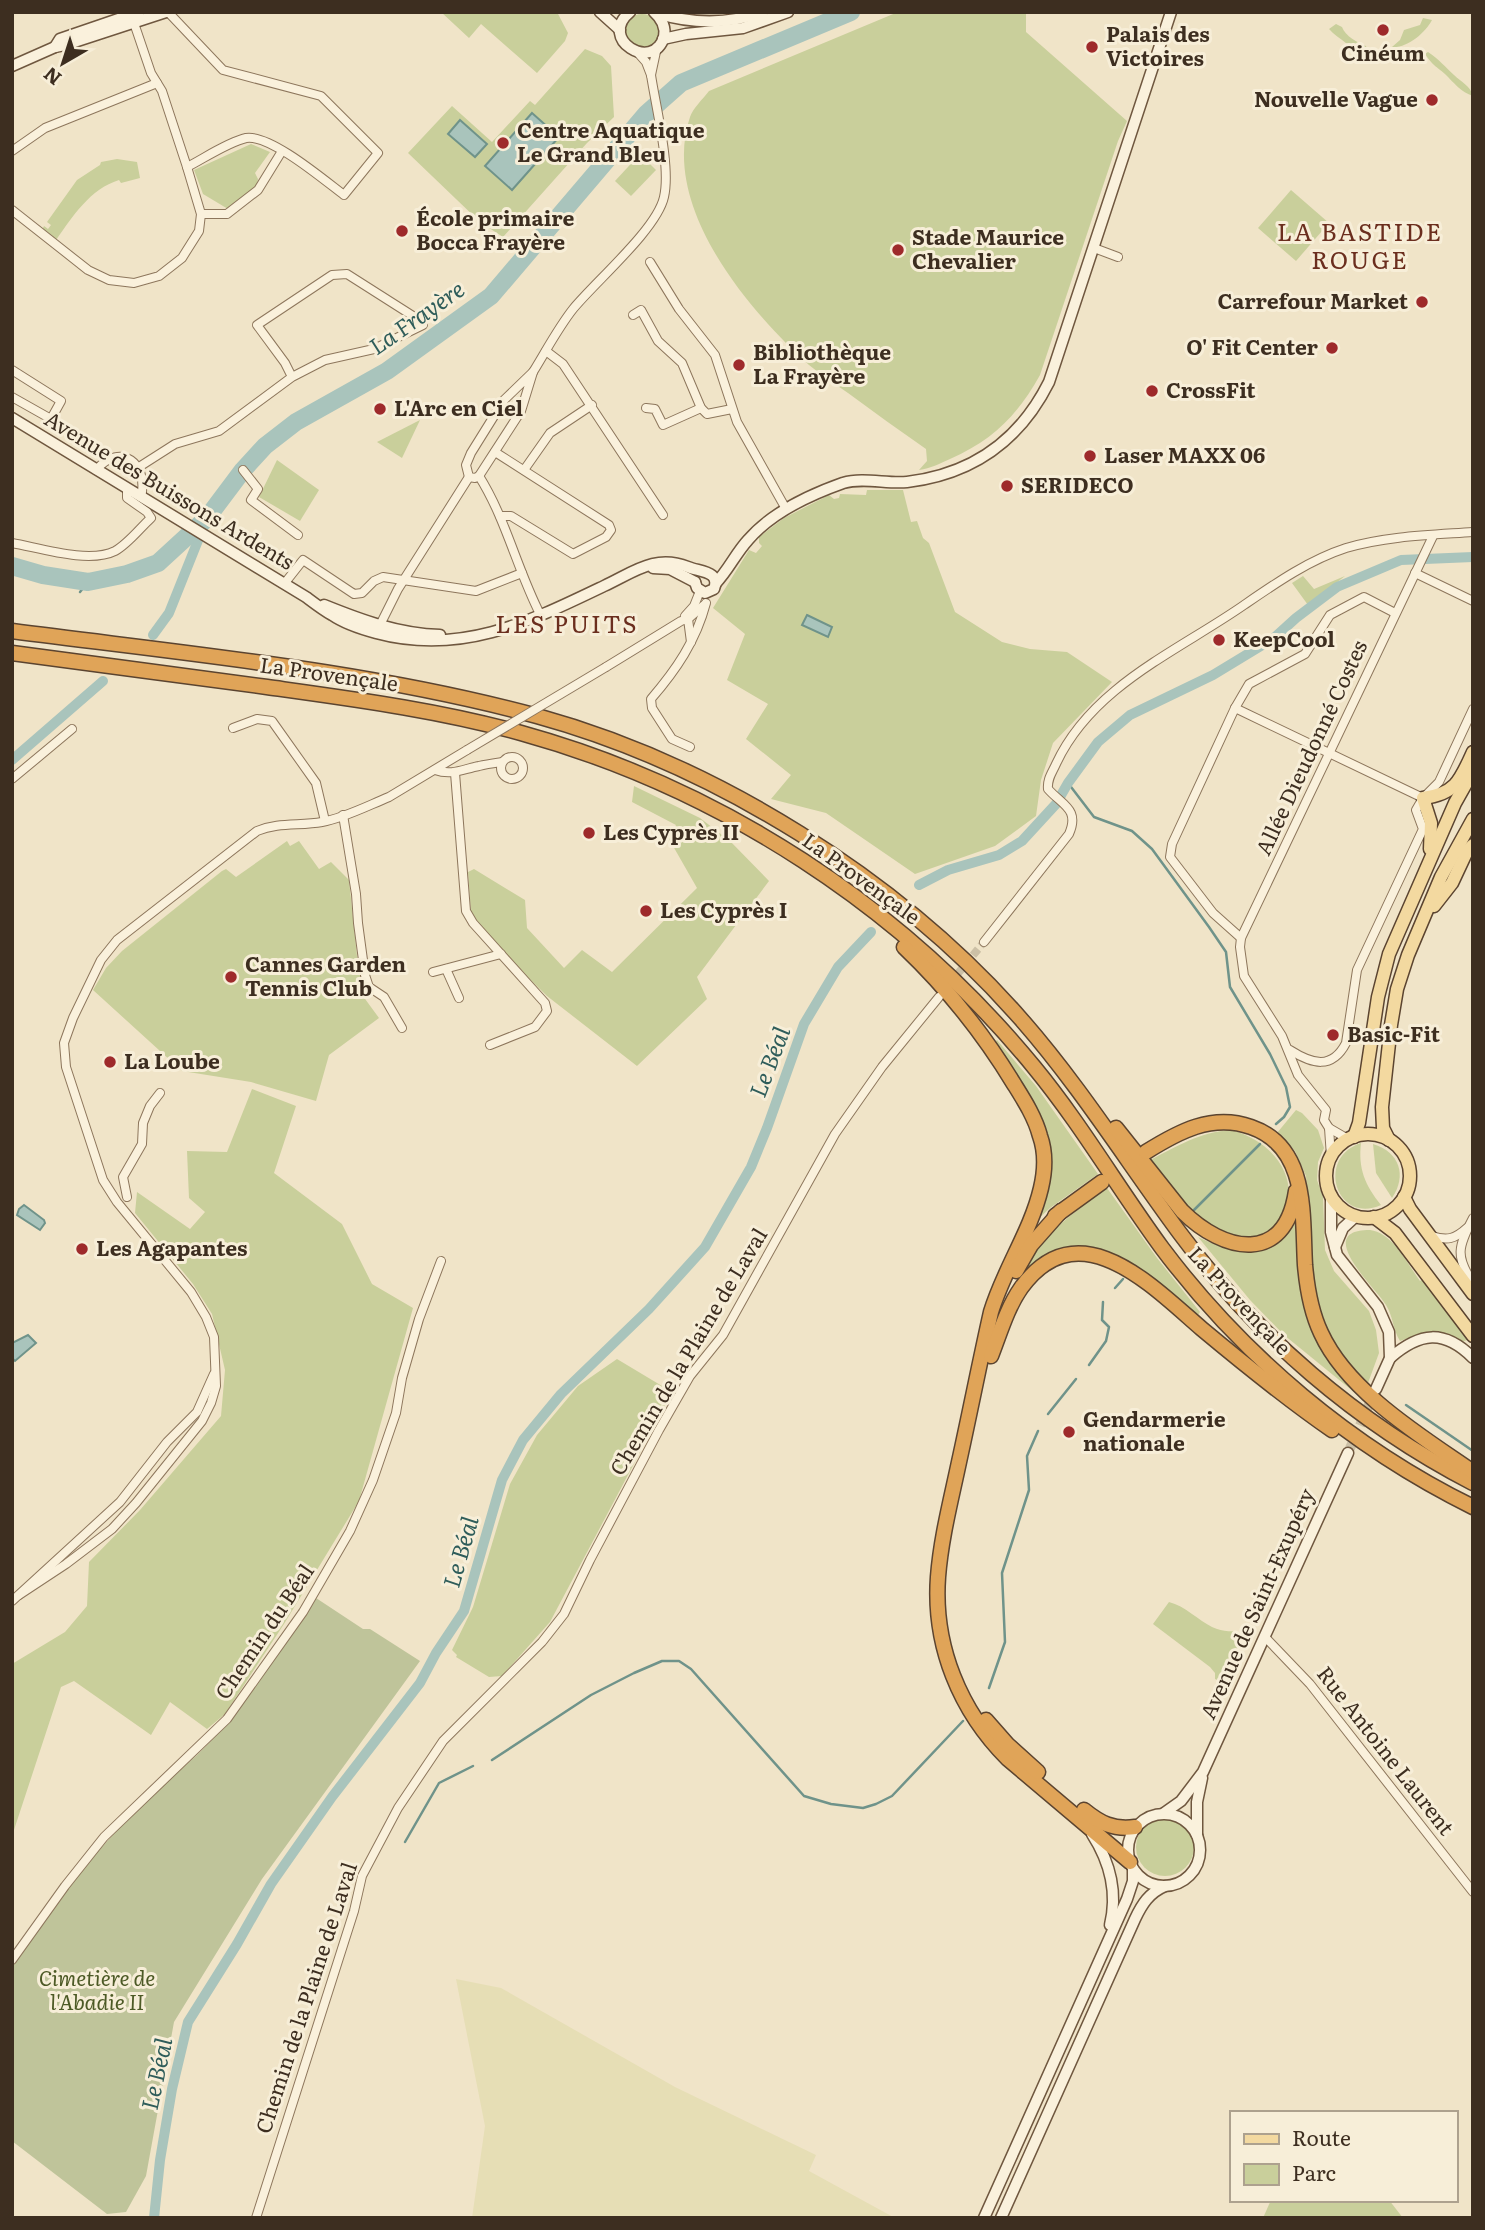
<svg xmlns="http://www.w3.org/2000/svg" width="1485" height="2230" viewBox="0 0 1485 2230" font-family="Literata,serif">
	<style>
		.farmland { fill: #e6deb5 }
		.green { fill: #c9cf9b }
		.cemetery { fill: #bfc49a }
		.water { fill: #a9c4bc; stroke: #6f938a; stroke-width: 2 }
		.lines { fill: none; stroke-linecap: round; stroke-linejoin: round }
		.stream { stroke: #6f938a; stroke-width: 2.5 }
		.canal { stroke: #a9c4bc; stroke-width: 10 }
		.river { stroke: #a9c4bc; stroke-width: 18 }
		.street-tunnel { stroke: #ccc0a6; stroke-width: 8; stroke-dasharray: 8 4; stroke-linecap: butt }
		.secondary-tunnel { stroke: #ccc0a6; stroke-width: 10; stroke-dasharray: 10 5; stroke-linecap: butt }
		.street-casing { stroke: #8d765c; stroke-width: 10 }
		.secondary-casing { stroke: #6f573f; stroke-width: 13 }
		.primary-casing { stroke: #5b4430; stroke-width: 15 }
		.highway-casing { stroke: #5b4430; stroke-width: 17 }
		.street { stroke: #faf1dc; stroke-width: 8 }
		.secondary { stroke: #faf1dc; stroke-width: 10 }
		.primary { stroke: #f3d9a0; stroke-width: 12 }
		.highway { stroke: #e0a458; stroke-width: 14 }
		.street-bridge-casing { stroke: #8d765c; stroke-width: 10; stroke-linecap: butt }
		.street-bridge { stroke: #faf1dc; stroke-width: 8 }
		.poi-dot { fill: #9e2a2b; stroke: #f7eed8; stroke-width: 2.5 }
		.labels { text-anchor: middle; stroke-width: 6; stroke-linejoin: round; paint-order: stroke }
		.poi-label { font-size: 21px; font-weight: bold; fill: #3d2e20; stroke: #f7eed8; text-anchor: start }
		.street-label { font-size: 21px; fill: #3d2e20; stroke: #f7eed8 }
		.park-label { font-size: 21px; font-style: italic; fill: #4d5a26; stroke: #f7eed8 }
		.water-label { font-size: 23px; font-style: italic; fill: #2f5d5a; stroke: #f7eed8 }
		.quarter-label { font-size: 24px; letter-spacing: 2px; fill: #6b2e1e; stroke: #f7eed8 }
	</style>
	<rect width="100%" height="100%" fill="#f0e4c8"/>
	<!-- farmland -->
	<path class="farmland" d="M456 1979 501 1988 675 2087 816 2155 809 2171 895 2218H472L485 2126Z"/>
	<!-- green -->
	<g class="green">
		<path d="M441 12H557L568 33 565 41 537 73 481 24 469 38Z"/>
		<path d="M898 12H1026V32L1127 121 1118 141 1040 375C1017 416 993 440 950 459 939 464 931 468 919 470L927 461 926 449C900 431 874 412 848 393 835 384 821 375 809 365 748 310 660 206 690 117 693 108 703 99 709 91Z"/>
		<circle cx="642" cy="31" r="17"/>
		<path d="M1423 18 1432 20C1425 33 1408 48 1392 47L1400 40 1404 30 1420 25Z"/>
		<path d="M1336 24 1342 27C1345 36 1358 43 1366 46L1368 53 1374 60 1372 64 1362 58C1354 46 1339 40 1329 29Z"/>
		<path d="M585 49 602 56 611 66 614 117 587 143 503 237 480 222 408 153 452 106 492 142 530 101 535 105Z"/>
		<path d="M1428 52C1439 59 1445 67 1454 75 1462 83 1470 85 1473 96 1461 92 1454 83 1445 74 1436 66 1433 66 1425 54Z"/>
		<path d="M251 144 270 152 255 173 258 179 257 186 228 209 203 194 194 170Z"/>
		<path d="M640 154 656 170 631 196 615 181Z"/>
		<path d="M117 159 137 162 140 178 121 183 119 180C90 189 73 216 56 240L42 230 44 226 48 229 51 225 47 222 77 180 100 165 101 162Z"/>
		<path d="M1291 190 1329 223 1296 261 1258 228Z"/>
		<path d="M420 420 402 458 377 442Z"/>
		<path d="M277 460 319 490 300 521 259 497Z"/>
		<path d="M867 490H903L911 522 917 521 923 538 929 543 955 612 1002 642 1030 649 1067 652 1112 682 1053 743 1041 780 1036 816 995 846 915 874 826 813 771 799 791 775 746 739 768 704 727 680 745 634 713 608 749 550 756 553 762 546 759 543V537L784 518 829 495 834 499 839 498 840 494 866 495Z"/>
		<path d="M1303 576 1314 589 1345 576 1308 605 1292 583Z"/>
		<path d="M634 786 700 818 730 841 769 881 697 977 707 999 637 1066 547 996 487 937 471 912 468 872 474 869 525 900 527 928 564 968 582 950 612 972 697 888 669 839 676 825 632 802Z"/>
		<path d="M287 841 290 846 299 841 319 869 331 862 349 880 357 956 363 987 360 992 379 1018 329 1055 316 1101 251 1082 182 1071 93 990 106 968 122 951 222 871 226 869 236 877Z"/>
		<path d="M997 1040 1036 1086 1098 1174 1050 1208 1035 1222 1050 1165 994 1043Z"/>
		<path d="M252 1089 296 1106 274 1173 342 1224 372 1284 413 1308 359 1501 284 1624 225 1714 207 1729 170 1702 151 1735 74 1681 61 1687 12 1836V1664L65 1632 87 1606 89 1562 140 1510 221 1416 225 1370 212 1314 193 1284 135 1213 137 1192 190 1229 205 1212 189 1198 187 1151 227 1152Z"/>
		<path d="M1296 1110 1302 1113 1318 1130 1324 1148 1318 1162 1317 1180 1323 1197 1325 1250 1334 1271 1369 1311 1376 1330 1379 1353 1368 1383 1349 1365 1333 1345 1314 1299 1306 1176 1295 1151 1277 1133Z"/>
		<path d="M1232 1130C1324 1158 1293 1264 1221 1232 1190 1219 1170 1186 1150 1160 1178 1146 1199 1132 1232 1130Z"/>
		<path d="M1361 1143C1358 1169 1365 1185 1381 1205 1337 1225 1315 1158 1361 1143Z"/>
		<path d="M1373 1144C1400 1152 1407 1176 1392 1198L1376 1173Z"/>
		<path d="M1107 1188 1157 1258 1200 1312 1196 1318 1092 1248H1071L1016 1285C1036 1238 1068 1217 1107 1188Z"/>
		<path d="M1297 1220C1300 1258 1299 1310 1318 1344 1332 1369 1356 1389 1376 1410L1284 1335 1250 1300 1198 1237C1236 1255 1273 1262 1297 1220Z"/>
		<path d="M1370 1230C1393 1233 1407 1263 1420 1281L1425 1278 1468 1336 1467 1340 1462 1342C1435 1328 1427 1331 1400 1341 1393 1330 1393 1316 1386 1305 1375 1287 1312 1230 1370 1230Z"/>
		<path d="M617 1359 672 1392 550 1622 502 1676 489 1677 456 1657 457 1655 452 1650 473 1607 510 1484 537 1435 578 1386Z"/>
		<path d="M1169 1602C1185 1606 1198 1620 1212 1627 1224 1633 1233 1630 1244 1633L1222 1682 1215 1679V1673L1210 1667 1153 1624Z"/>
		<circle cx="1165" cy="1847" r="29"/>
		<path d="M1271 2200H1389L1403 2218H1263Z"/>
	</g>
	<!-- cemetery -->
	<path class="cemetery" d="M316 1598 363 1629H370L420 1661 262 1879 174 2022 146 2176 126 2212 107 2214 12 2141V1967L76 1876 137 1808 196 1756 230 1722Z"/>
	<!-- water -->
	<g class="water">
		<path d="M532 113 559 137 512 190 485 166Z"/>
		<path d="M460 120 487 144 475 157 448 134Z"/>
		<path d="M807 615 832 627 828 637 802 625Z"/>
		<path d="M24 1205 44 1220 45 1223 40 1230 17 1215 19 1209Z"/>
		<path d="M28 1335 36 1343 15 1361 12 1358V1343Z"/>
	</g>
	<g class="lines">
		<!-- stream -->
		<g class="stream">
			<path d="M80 592 88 582"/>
			<path d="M1068 783 1094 817 1132 831 1152 849 1209 927 1226 952 1230 987 1270 1054 1286 1087 1290 1107 1284 1117 1276 1124"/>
			<path d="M1194 1210 1260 1144"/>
			<path d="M1115 1288 1123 1279"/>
			<path d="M1089 1365 1106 1341 1109 1327 1102 1320 1103 1302"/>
			<path d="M1406 1405 1473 1451"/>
			<path d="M1048 1414 1076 1379"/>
			<path d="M989 1688 1005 1642 1002 1573 1029 1490 1027 1456 1038 1431"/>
			<path d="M492 1760 591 1695 634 1673 662 1661H679L691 1669 804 1796 831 1804 863 1808 876 1804 892 1796 963 1721"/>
			<path d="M405 1842 439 1783 473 1766"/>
		</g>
		<!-- canal -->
		<g class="canal">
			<path d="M153 635 169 613 207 518"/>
			<path d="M12 760 103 681"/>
			<path d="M919 885 948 870 999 855 1022 841 1056 804 1068 783 1098 742 1130 715 1213 675 1274 638 1296 618 1337 587 1401 560 1473 557"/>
			<path d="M154 2218 160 2160 172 2089 188 2022 237 1944 271 1884 332 1797 420 1683 436 1653 464 1611 502 1480 523 1440 561 1394 649 1309 705 1247 751 1167 767 1128 804 1024 838 967 871 932"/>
		</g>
		<!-- river -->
		<path class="river" d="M12 566 43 575 88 582 127 574 158 563 207 518 243 470 265 446 296 422 387 371 491 296 646 114 681 83 851 12"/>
		<!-- street-tunnel -->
		<path class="street-tunnel" d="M950 983 984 942"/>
		<!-- secondary-tunnel -->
		<path class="secondary-tunnel" d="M1348 1453 1375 1391"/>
		<defs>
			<g id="street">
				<path d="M168 12 223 70 321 96 378 153 344 195C324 180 270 134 246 138 228 142 203 159 187 167"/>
				<path d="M651 75 657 47"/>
				<path d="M12 151 45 128 157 83"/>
				<path d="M12 210 88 270 109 280 134 283 159 276 182 258 199 231 201 214 187 167 162 91 151 73 133 20"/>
				<path d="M201 214H227L258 190 282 151"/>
				<path d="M1094 248 1118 257"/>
				<path d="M650 262 679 309 715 355 737 422 786 509"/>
				<path d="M633 315 641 310 658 341 682 363 701 408 707 414 732 409"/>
				<path d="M546 351 563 364 663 515"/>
				<path d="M12 370 61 401 51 419 12 397"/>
				<path d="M533 372C546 351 558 328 573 309 596 281 657 229 664 197 671 167 656 108 651 75L646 62 638 53"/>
				<path d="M533 372 521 411 479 476 475 478 469 477 466 465 471 453 504 400Z"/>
				<path d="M646 408 655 409 663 425 701 408"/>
				<path d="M495 452 609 525 611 530 606 537 573 554 511 516H500"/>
				<path d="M139 467 175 444 219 431 292 377 325 360 374 349 423 325 413 316 347 274 332 275 257 325 285 363 292 377"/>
				<path d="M96 470C121 441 149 464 141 497"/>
				<path d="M243 470 258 489 251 500 298 535"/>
				<path d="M524 470 550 433 592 405"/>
				<path d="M479 476C506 519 517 569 540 614"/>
				<path d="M12 543C40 548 89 564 115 551 128 544 140 528 151 518L147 512 127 498V489"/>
				<path d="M1415 573 1473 601"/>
				<path d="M284 584 303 560 354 594 362 593 374 581 383 577 476 591 522 573"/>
				<path d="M685 616 694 606 700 591"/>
				<path d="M688 619 691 642"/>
				<path d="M380 625 398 589 469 477"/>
				<path d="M606 667 681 621 688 619 704 605"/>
				<path d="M1235 708 1423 798"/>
				<path d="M233 728 257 719 272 721 316 783 325 821"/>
				<path d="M690 747 672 739 652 708 651 699C676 670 696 641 706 603"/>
				<circle cx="512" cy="768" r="11"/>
				<path d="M435 770C452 776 463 769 479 766 487 764 495 763 502 762"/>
				<path d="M455 773 466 911 473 923 545 1003 547 1011 535 1027 490 1045"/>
				<path d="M12 779 72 729"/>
				<path d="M343 815 356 894 358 923 365 975 369 987 384 997 402 1028"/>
				<path d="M1241 938 1213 913 1170 857 1172 844 1235 708 1249 684 1305 654 1330 615 1364 597 1395 613"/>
				<path d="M984 942 1069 834C1080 809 1062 805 1048 789 1047 779 1052 773 1056 764 1092 686 1178 651 1244 605 1276 583 1309 560 1346 548 1387 536 1431 535 1473 532"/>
				<path d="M446 969 459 998"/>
				<path d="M433 972 501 954"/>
				<path d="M1290 1050C1312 1064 1332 1070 1346 1043L1357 970 1423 829 1416 810 1423 798 1439 782 1473 709"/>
				<path d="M1329 1128 1331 1157"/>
				<path d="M1348 1139 1329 1128 1324 1120 1326 1110 1298 1075 1282 1036 1244 976 1240 947 1241 938 1433 536"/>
				<path d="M127 1197 123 1177 142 1144 143 1123 150 1106 160 1093"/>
				<path d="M1473 1218C1458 1247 1455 1256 1473 1283"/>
				<path d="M1432 1236C1447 1241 1455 1239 1467 1228"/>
				<path d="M19 1595 66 1564 112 1529 136 1503 202 1421 211 1403 216 1386 214 1337 206 1317 191 1292 117 1202 103 1180 66 1067 64 1043 73 1018 101 960 117 940 257 831C278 822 300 826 322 822 344 818 367 806 389 797L467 750"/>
				<path d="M12 1601 120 1502 167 1442 197 1412 214 1374"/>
				<path d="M1265 1637 1310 1684 1473 1892"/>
				<path d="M12 1960 65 1886 104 1837 227 1719 303 1612 350 1531 373 1480 396 1413 402 1378 419 1319 441 1261"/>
				<path d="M256 2218 354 1911 362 1876 398 1808 443 1741 542 1642 564 1614 590 1560 659 1430 690 1376 723 1335 835 1134 882 1067 939 997"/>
			</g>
			<g id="secondary">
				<path d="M600 12 620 30"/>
				<path d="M630 12C597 39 653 73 664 37 666 27 662 19 654 12"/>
				<path d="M656 13C692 24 727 25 763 12"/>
				<path d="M663 39 686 34 743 28 788 12"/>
				<path d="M55 47 60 39 139 12"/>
				<path d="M12 66 55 47 65 45 166 12"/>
				<path d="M12 418 306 597C314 603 323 610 332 615 345 624 361 629 376 633 461 656 529 622 604 586 634 572 655 554 688 567 700 572 721 571 714 589L705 593 697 588 695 582"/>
				<path d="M653 568 670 569 695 582"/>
				<path d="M716 583C729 569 736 553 748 540 772 512 809 495 843 483 863 477 887 484 907 482 973 474 1020 440 1049 382L1171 12"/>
				<path d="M324 605C361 620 399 634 440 635"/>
				<path d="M1331 1195V1232L1337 1255 1378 1307 1389 1332 1390 1358 1376 1389"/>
				<path d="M1335 1247 1343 1228 1356 1216"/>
				<path d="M1390 1358C1420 1332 1444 1329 1473 1358"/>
				<path d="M1164 1813 1181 1801 1203 1772 1348 1453"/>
				<circle cx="1164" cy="1850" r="36"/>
				<path d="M1092 1834C1110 1862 1118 1892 1110 1925"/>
				<path d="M1197 1835V1802L1202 1778"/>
				<path d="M984 2218 1127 1899 1133 1881V1869"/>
				<path d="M1001 2218 1135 1919C1142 1904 1149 1893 1165 1886"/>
			</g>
			<g id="primary">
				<path d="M1430 849 1431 823 1423 798C1455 794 1460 781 1473 752"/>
				<path d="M1434 906 1452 883 1467 851 1473 845"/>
				<circle cx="1368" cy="1176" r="42"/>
				<path d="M1354 1137 1359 1123 1378 997 1389 954 1455 803 1473 771"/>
				<path d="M1389 1140 1383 1128 1382 1107 1391 1025 1397 989 1408 955 1441 877 1473 819"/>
				<path d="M1404 1197 1410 1209 1473 1294"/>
				<path d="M1374 1217 1395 1233 1473 1336"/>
			</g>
			<g id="highway">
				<path d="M12 631C188 654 366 670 537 716 715 765 899 880 1020 1018 1079 1085 1126 1160 1179 1232 1256 1336 1357 1423 1473 1483"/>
				<path d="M12 653C97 664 182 676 267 687 353 699 438 710 521 733 720 788 903 907 1034 1067 1081 1124 1118 1188 1162 1248 1243 1356 1351 1447 1473 1507"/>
				<path d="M904 947C947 988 983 1033 1014 1084 1024 1100 1035 1117 1040 1136 1046 1153 1045 1171 1041 1188 1031 1231 1004 1269 991 1312 980 1361 970 1412 959 1462 951 1500 941 1538 938 1577 933 1646 960 1711 1008 1759L1130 1862"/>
				<path d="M1116 1128 1182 1211C1224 1253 1285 1265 1296 1191"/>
				<path d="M1146 1152C1178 1132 1212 1113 1251 1127 1309 1147 1302 1215 1305 1265 1307 1288 1311 1312 1321 1333 1348 1392 1421 1436 1473 1472"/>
				<path d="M1055 1216 1102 1182"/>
				<path d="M1016 1271 1031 1245 1061 1211"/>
				<path d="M991 1356C1000 1333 1007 1308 1021 1288 1079 1208 1153 1287 1202 1329 1244 1364 1287 1399 1332 1430"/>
				<path d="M986 1720 1008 1745 1038 1772"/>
				<path d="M1084 1810C1100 1823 1113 1830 1135 1827"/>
			</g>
		</defs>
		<!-- street casing -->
		<use href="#street" class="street-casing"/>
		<!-- secondary casing -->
		<use href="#secondary" class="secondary-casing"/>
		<!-- primary casing -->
		<use href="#primary" class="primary-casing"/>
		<!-- highway casing -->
		<use href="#highway" class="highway-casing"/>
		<!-- street -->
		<use href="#street" class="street"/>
		<!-- secondary -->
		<use href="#secondary" class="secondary"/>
		<!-- primary -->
		<use href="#primary" class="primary"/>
		<!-- highway -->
		<use href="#highway" class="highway"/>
		<defs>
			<path id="street-bridge" d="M467 750 606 667"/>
		</defs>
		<!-- street-bridge casing -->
		<use href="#street-bridge" class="street-bridge-casing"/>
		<!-- street-bridge -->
		<use href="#street-bridge" class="street-bridge"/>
	</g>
	<!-- markers -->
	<g class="poi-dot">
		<circle cx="1383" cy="30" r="7"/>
		<circle cx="1092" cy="47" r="7"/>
		<circle cx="1432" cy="100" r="7"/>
		<circle cx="503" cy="143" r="7"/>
		<circle cx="402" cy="231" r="7"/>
		<circle cx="898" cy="250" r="7"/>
		<circle cx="1422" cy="302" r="7"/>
		<circle cx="1332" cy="348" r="7"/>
		<circle cx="739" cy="365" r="7"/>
		<circle cx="1152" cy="391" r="7"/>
		<circle cx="380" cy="409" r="7"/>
		<circle cx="1090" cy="456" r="7"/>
		<circle cx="1007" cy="486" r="7"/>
		<circle cx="1219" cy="640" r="7"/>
		<circle cx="589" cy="833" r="7"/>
		<circle cx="646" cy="911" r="7"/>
		<circle cx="231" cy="977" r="7"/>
		<circle cx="1333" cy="1035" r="7"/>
		<circle cx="110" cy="1062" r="7"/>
		<circle cx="82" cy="1249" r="7"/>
		<circle cx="1069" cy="1432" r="7"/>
	</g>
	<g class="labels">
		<!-- poi labels -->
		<g class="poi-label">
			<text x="1106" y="42">Palais des<tspan x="1106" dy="24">Victoires</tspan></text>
			<text x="1383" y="61" text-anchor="middle">Cinéum</text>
			<text x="1418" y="107" text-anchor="end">Nouvelle Vague</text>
			<text x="517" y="138">Centre Aquatique<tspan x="517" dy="24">Le Grand Bleu</tspan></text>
			<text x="416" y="226">École primaire<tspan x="416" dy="24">Bocca Frayère</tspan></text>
			<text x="912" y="245">Stade Maurice<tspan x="912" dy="24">Chevalier</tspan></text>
			<text x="1408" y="309" text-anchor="end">Carrefour Market</text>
			<text x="1318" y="355" text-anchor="end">O' Fit Center</text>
			<text x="753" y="360">Bibliothèque<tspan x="753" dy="24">La Frayère</tspan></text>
			<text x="1166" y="398">CrossFit</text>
			<text x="394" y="416">L'Arc en Ciel</text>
			<text x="1104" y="463">Laser MAXX 06</text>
			<text x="1021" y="493">SERIDECO</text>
			<text x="1233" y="647">KeepCool</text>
			<text x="603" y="840">Les Cyprès II</text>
			<text x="660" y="918">Les Cyprès I</text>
			<text x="245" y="972">Cannes Garden<tspan x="245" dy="24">Tennis Club</tspan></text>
			<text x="1347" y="1042">Basic-Fit</text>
			<text x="124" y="1069">La Loube</text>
			<text x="96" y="1256">Les Agapantes</text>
			<text x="1083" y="1427">Gendarmerie<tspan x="1083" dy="24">nationale</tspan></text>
		</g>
		<!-- street labels -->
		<g class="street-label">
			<text transform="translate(169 491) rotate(31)" y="7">Avenue des Buissons Ardents</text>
			<text transform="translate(329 675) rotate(8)" y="7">La Provençale</text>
			<text transform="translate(1312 748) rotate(-65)" y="7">Allée Dieudonné Costes</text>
			<text transform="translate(861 879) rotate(36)" y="7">La Provençale</text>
			<text transform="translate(1239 1301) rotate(47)" y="7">La Provençale</text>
			<text transform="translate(689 1352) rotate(-59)" y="7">Chemin de la Plaine de Laval</text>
			<text transform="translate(1258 1604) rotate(-66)" y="7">Avenue de Saint-Exupéry</text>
			<text transform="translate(265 1632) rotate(-56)" y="7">Chemin du Béal</text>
			<text transform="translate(1385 1751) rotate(52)" y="7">Rue Antoine Laurent</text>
			<text transform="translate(307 1998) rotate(-72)" y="7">Chemin de la Plaine de Laval</text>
		</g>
		<!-- park labels -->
		<g class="park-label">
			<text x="97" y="1986">Cimetière de<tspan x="97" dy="24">l'Abadie II</tspan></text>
		</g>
		<!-- water labels -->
		<g class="water-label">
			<text transform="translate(417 318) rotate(-35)" y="8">La Frayère</text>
			<text transform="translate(770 1062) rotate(-69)" y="8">Le Béal</text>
			<text transform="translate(461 1552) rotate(-74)" y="8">Le Béal</text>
			<text transform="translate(157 2074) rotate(-78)" y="8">Le Béal</text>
		</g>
		<!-- quarter labels -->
		<g class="quarter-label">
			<text x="1360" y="241">LA BASTIDE<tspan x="1360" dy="28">ROUGE</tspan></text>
			<text x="567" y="633">LES PUITS</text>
		</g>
	</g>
	<!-- border -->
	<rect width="1485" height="2230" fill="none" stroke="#3d2e20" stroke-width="28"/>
	<!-- legend -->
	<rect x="1230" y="2111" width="228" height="91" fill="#f7eed8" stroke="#ada18e" stroke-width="2"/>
	<rect x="1244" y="2134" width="35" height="10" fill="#f3d9a0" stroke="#ada18e" stroke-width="2"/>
	<text x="1292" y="2146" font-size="21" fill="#3d2e20">Route</text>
	<rect x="1244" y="2164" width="35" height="21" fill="#c9cf9b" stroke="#ada18e" stroke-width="2"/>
	<text x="1292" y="2181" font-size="21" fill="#3d2e20">Parc</text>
	<!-- north arrow -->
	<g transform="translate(63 63) rotate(219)" stroke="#f7eed8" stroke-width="5" paint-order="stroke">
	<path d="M0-5L12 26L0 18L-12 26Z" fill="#3d2e20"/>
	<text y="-10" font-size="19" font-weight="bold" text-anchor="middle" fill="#3d2e20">N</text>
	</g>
</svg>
